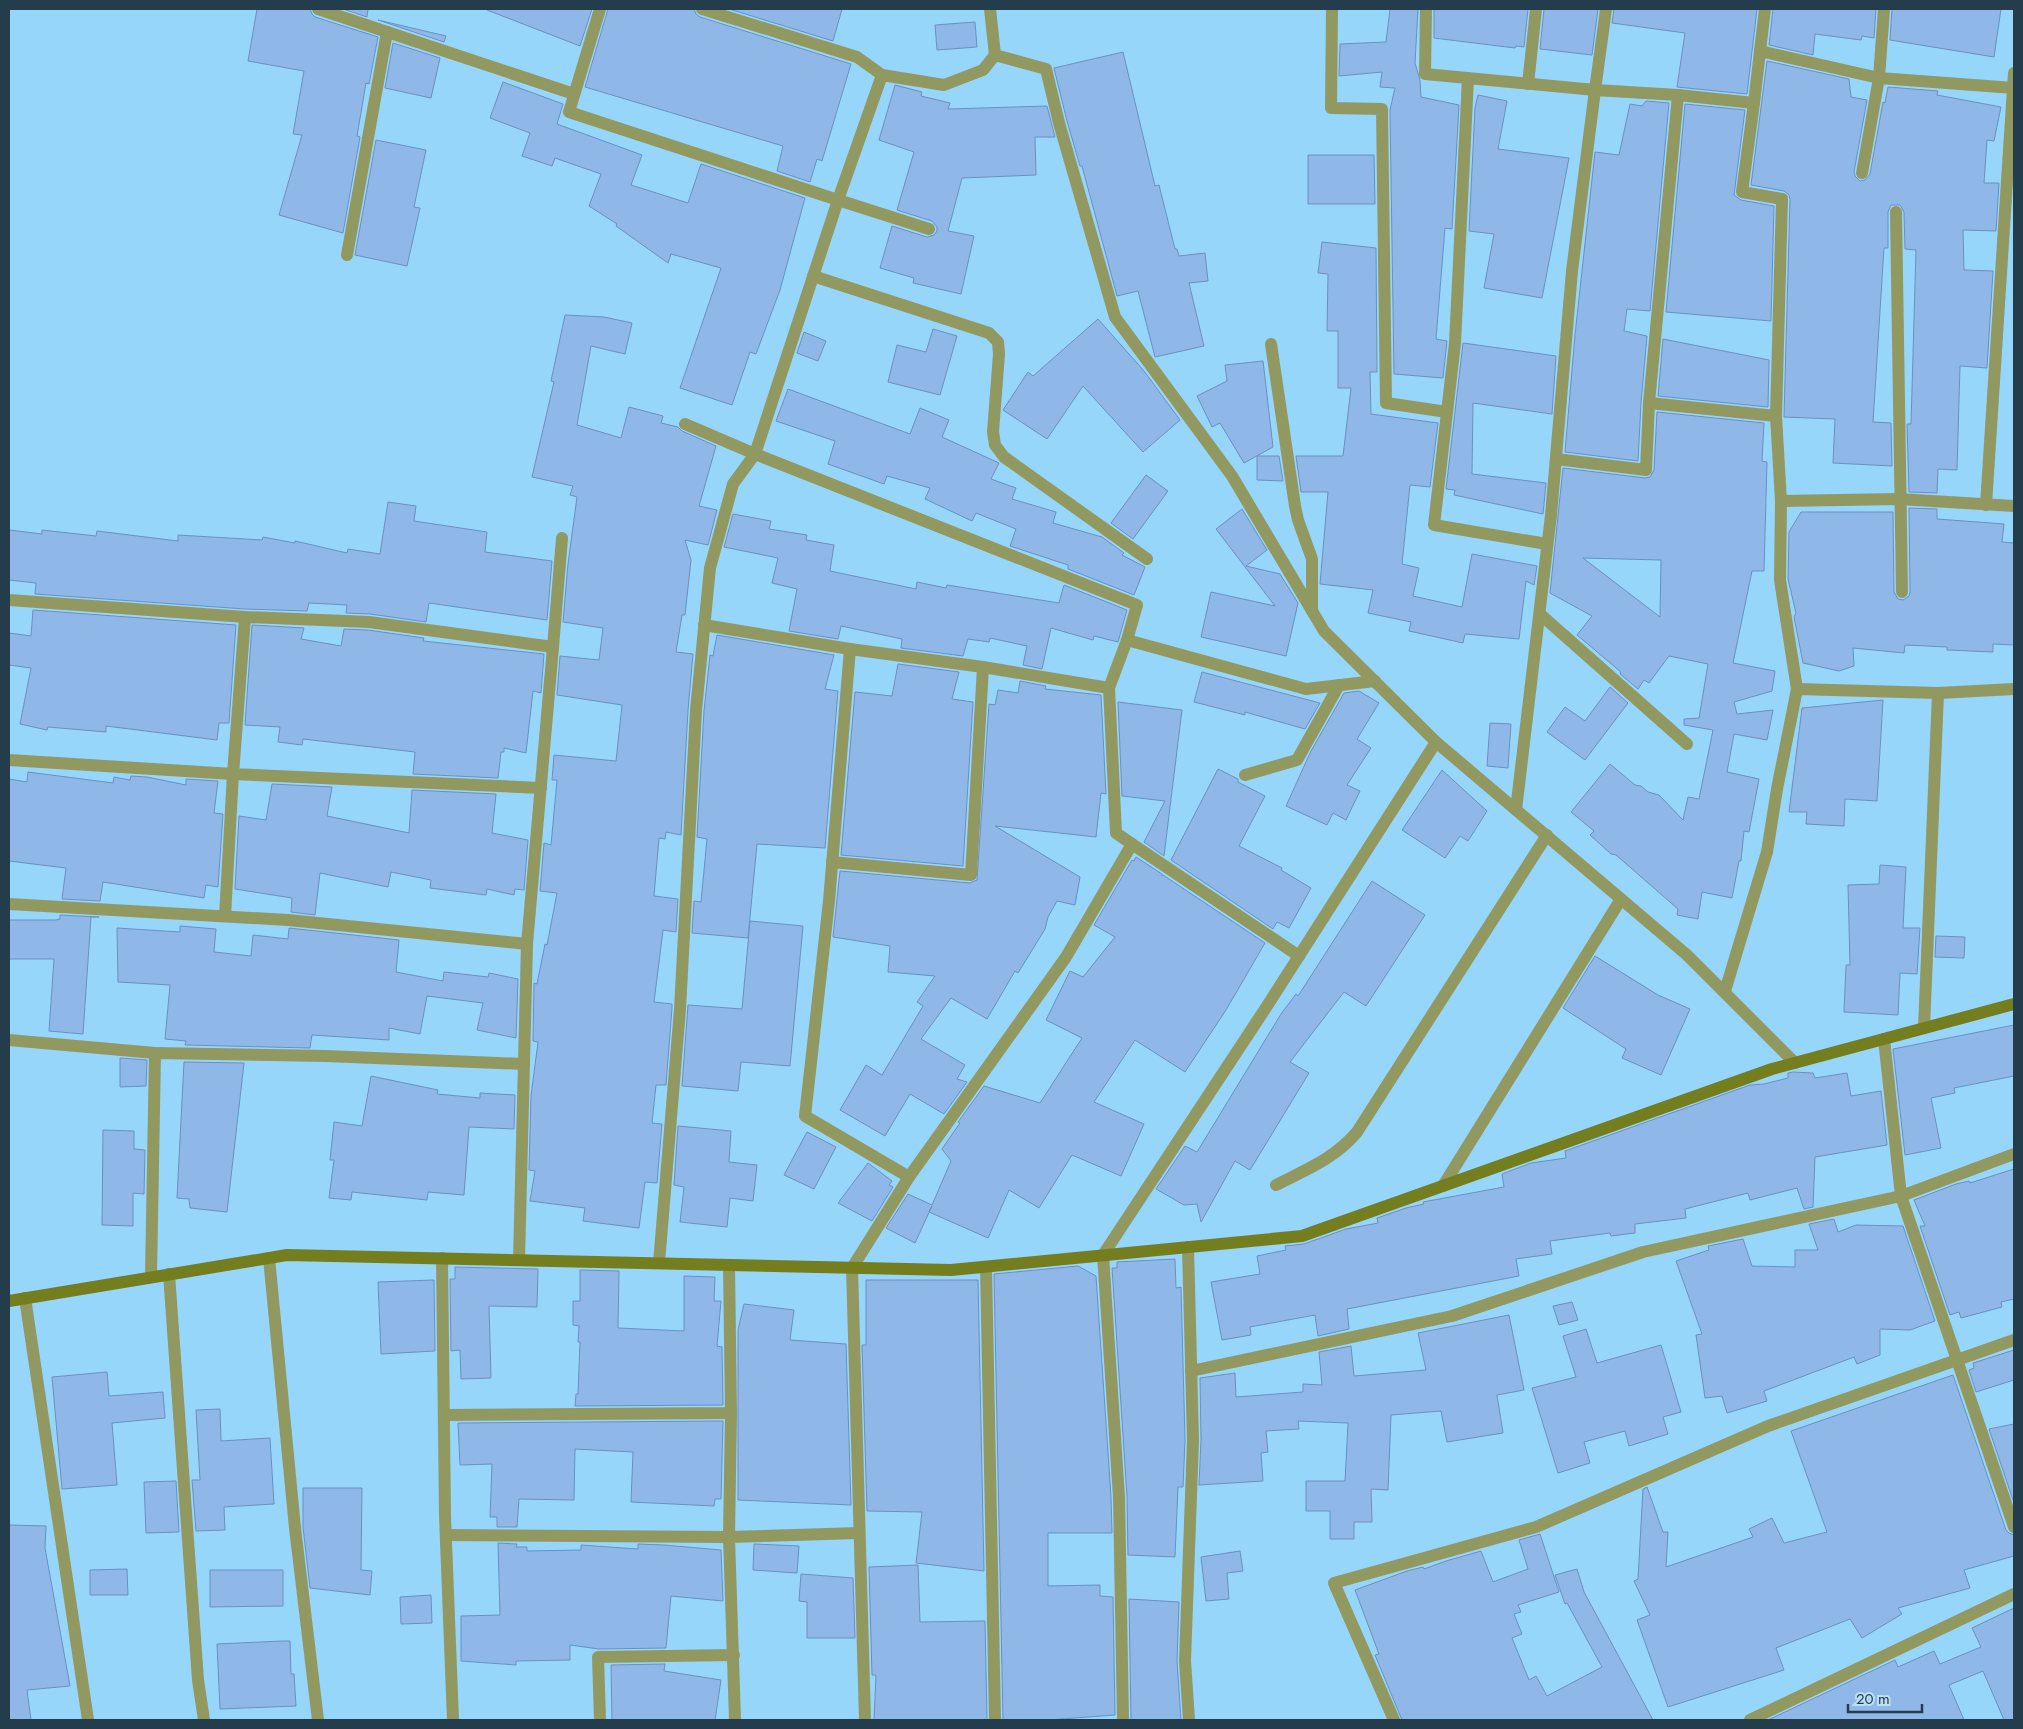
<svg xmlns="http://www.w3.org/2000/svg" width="2023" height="1729" viewBox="0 0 2023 1729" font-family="Jost,sans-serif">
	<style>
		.building { fill: #8fb7e8; stroke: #6b90c0; fill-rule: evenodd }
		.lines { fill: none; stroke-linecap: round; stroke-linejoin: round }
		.street { stroke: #919961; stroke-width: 12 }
		.secondary { stroke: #757e1f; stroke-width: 12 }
	</style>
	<rect width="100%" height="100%" fill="#96d6fb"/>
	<!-- building -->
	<g class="building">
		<path d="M257 9H310L312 14 315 17 378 37 369 84 366 83 357 136 360 137 343 233 279 215 302 135 293 134 304 71 248 61Z"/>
		<path d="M343 9H368L367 17Z"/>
		<path d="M487 9H592L580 46 487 10Z"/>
		<path d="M608 9H694L696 14 700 17 851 64 822 161 817 159 810 182 777 171 783 146 585 87Z"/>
		<path d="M729 9H842L833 41Z"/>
		<path d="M1390 9H1418L1415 63 1420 80 1421 97 1459 105 1452 229 1445 228 1436 339 1447 341 1443 378 1394 374 1390 110 1395 88 1380 87 1382 72 1339 76 1340 44 1386 42Z"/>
		<path d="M1434 9H1528L1524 47 1516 46 1515 48 1434 38Z"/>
		<path d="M1544 9H1598L1592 55 1540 49Z"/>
		<path d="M1614 9H1757L1747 94 1677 87 1685 33 1612 23Z"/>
		<path d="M1773 9H1876L1874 38 1862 36 1861 40 1815 34 1813 55 1769 45Z"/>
		<path d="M1892 9H2001L1994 57 1890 40Z"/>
		<path d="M378 20 446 36 444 42Z"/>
		<path d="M975 22 977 47 937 50 935 25Z"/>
		<path d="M393 43 440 58 431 98 385 88Z"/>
		<path d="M1123 52 1155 186 1159 185 1175 249H1177L1179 256 1205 253 1208 281 1189 283 1204 346 1155 357 1138 291 1117 296 1082 166H1080L1067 121 1054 68Z"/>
		<path d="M1767 61 1849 79 1851 97 1867 100 1854 172 1855 176 1860 181 1865 180 1870 174 1883 102 1885 103 1888 87 1938 91 1937 95 2001 107 1994 141 1987 140 1984 183H1999L1996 231 1963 230 1964 270 1993 271 1987 368 1960 366 1957 470 1938 469 1937 493 1909 492 1907 424H1911L1916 250 1905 249 1904 212 1900 205H1891L1888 212V248H1884L1873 422 1891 423 1892 466 1833 463 1835 419 1784 417 1790 199 1789 195 1784 191 1751 185Z"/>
		<path d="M503 82 563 104 557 124 642 155 631 185 688 203 701 164 805 198 780 290 756 354 750 352 732 405 680 388 721 268 671 254 668 263 616 226 617 224 589 206 601 174 555 158 552 166 522 156 530 133 490 118Z"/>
		<path d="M895 85 922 92 921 96 950 103 948 109 1047 106 1055 137H1035L1036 175 962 178 948 231 974 236 961 294 913 283 914 278 880 268 892 226 927 237 934 235 937 231V227L932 221 897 210 914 152 879 140Z"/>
		<path d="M1478 95 1507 101 1498 149 1569 158 1542 298 1484 288 1494 234 1469 231 1475 108Z"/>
		<path d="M1646 101 1669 103 1650 311 1627 309 1624 331 1647 336 1641 403 1638 461 1565 452 1575 335 1595 152 1619 155 1630 104 1642 106Z"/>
		<path d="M1685 104 1745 110 1734 195 1741 200 1774 206 1771 321 1666 312Z"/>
		<path d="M376 140 426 150 414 207 420 208 407 266 355 255Z"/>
		<path d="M1308 155H1374L1375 204H1308Z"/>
		<path d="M1322 242 1376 248 1377 372H1370L1371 414 1438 423 1430 487 1410 485 1402 564 1419 568 1413 596 1462 607 1472 554 1537 566 1534 585 1526 581 1519 639 1465 634 1463 643 1409 631 1411 622 1368 613 1373 590 1320 584 1328 492H1301L1296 456H1343L1351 388H1338V331H1327L1328 274 1318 273Z"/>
		<path d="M565 315 604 317 632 323 625 354 591 346 577 425 621 438 629 407 663 416 661 423 678 427 682 431 716 446 699 506 717 510 708 545 685 540 691 560 685 615H682L676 652 693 654 688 710 681 835 666 832 665 839 659 838 654 896 678 899 676 932 663 930 654 1002 672 1004V1008L666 1085H656L652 1123 662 1124 657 1183 645 1182 639 1228 583 1221 585 1208 530 1201 535 1171 529 1170 531 1096 538 1042 533 1041 534 983 537 984 545 944 547 945 557 893 540 891 544 843 551 845 557 780H552L554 755 616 761 622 705 557 695 560 656 599 660 603 628 563 622 568 564 577 497 570 495 573 486 532 477 554 382 551 381Z"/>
		<path d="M1098 319 1144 371 1180 420 1143 452 1083 386 1047 439 1003 410 1028 372 1033 376Z"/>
		<path d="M933 329 957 336 940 395 888 382 897 345 926 352Z"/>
		<path d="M804 332 826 341 818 361 797 353Z"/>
		<path d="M1663 339 1769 360 1768 407 1658 396Z"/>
		<path d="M1463 343 1556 356 1552 414 1473 403 1472 474 1546 483 1543 514 1454 495 1455 490 1446 489Z"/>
		<path d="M1263 361 1273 447 1244 463 1220 423 1212 427 1197 396 1227 381 1225 365Z"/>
		<path d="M788 389 910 434 920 408 949 420 942 437 999 463 991 479 1016 488 1012 499 1056 512 1053 523 1102 537 1124 553 1122 555 1145 567 1134 595 1068 569V565L1010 546 1016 529 976 513 972 521 925 499 930 488 887 476 884 484 828 464 835 441 776 421Z"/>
		<path d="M1657 412 1764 423 1762 461 1767 462 1764 571H1752L1733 663 1775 671 1772 691 1734 702 1737 714 1773 710 1767 740 1734 734 1727 772 1759 779 1749 832 1744 831 1741 861H1739L1732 898 1702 892 1698 919 1677 915 1678 909 1616 855 1611 854 1590 835 1594 831 1571 812 1610 764 1635 785 1641 786 1648 792 1659 795 1683 820 1688 797 1699 799 1713 730 1684 725V719L1699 718 1708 664 1669 656 1649 683 1644 680 1638 689 1620 674 1621 672 1577 635 1592 616 1550 593 1563 468 1645 478 1650 477 1654 470ZM1583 558 1661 560 1660 617Z"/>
		<path d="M1257 456H1279L1283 481 1257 480Z"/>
		<path d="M1146 475 1168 491 1133 539 1111 523Z"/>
		<path d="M388 502 416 506 414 521 487 532 485 552 552 561 547 620 429 603 426 622 370 614 346 613 347 605 309 603 307 611 245 609 35 594 36 583 9 580V530L42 534V530L96 536 97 531 178 541V535L262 540 263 537 295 543V541L347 553 348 549 380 554Z"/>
		<path d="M1909 508 1937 509V519L2004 524 2002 542 2014 543V645L1993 644V652L1947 650V647L1905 645 1904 653 1853 648 1854 666 1839 671 1803 663 1794 617 1796 613 1788 579 1789 532 1801 512H1893L1894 592 1898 599 1903 600 1909 596 1910 592Z"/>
		<path d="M1242 509 1267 550 1246 566 1280 574 1298 603 1286 656 1201 637 1211 592 1275 606 1216 529Z"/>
		<path d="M733 514 771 521 769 529 807 535 806 540 834 545 830 571 916 589 917 582 946 588 947 585 1059 603 1064 585 1127 610 1118 642 1094 636 1093 640 1051 628 1042 669 1023 665 1027 646 990 638 989 642 968 639 963 656 901 648 902 639 841 626 838 639 789 631 797 589 772 583 778 558 724 547Z"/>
		<path d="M33 610 236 625 229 723H219L217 740 106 726V732L48 727 47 730 20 724 31 668 9 665V633L31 636Z"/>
		<path d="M252 625 304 628 301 639 341 646 344 629 368 630 424 638 423 641 544 654 541 693 533 691 526 753 504 748V752H501L498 778 413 774 415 752 303 739 302 745 278 742 280 727 245 725Z"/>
		<path d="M717 635 834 655 825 689 838 691 825 848 757 844 748 938 692 933 694 901 701 902 707 839 697 837 704 711 710 655 713 656Z"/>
		<path d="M898 664 959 672 952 699 973 702 963 866 841 855 855 692 892 696Z"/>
		<path d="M1202 672 1320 703 1305 729 1245 712V715L1194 702Z"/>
		<path d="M1020 681 1046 686 1045 689 1101 695 1106 794 1101 793 1096 837 995 826 1080 877 1075 905 1057 901 1048 917 1045 929 1018 973 1015 971 987 1019 951 998 921 1039 965 1065 957 1079 967 1082 944 1114 910 1094 885 1136 840 1110 866 1065 882 1075 923 1006 917 1002 935 976 888 972 890 946 833 937 840 871 970 883 977 880 989 704 995 705 998 690 1018 693Z"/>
		<path d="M1610 687 1628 703 1585 760 1547 732 1565 707 1585 721Z"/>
		<path d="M1359 691 1379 703 1357 739 1371 748 1347 785 1360 791 1346 820 1333 813 1327 825 1286 806 1311 751 1344 693Z"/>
		<path d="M1883 700 1877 801 1845 799 1844 826 1806 824 1807 812H1789L1802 708Z"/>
		<path d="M1118 702 1182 710 1164 856 1144 842 1165 801 1122 796Z"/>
		<path d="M1490 723 1511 724 1508 768 1487 766Z"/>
		<path d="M1218 769 1238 779V782L1265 796 1239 846 1282 868 1281 870 1311 888 1289 928 1277 922 1273 929 1171 860Z"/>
		<path d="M1442 770 1487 811 1468 841 1460 836 1445 858 1402 830Z"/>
		<path d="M28 772 113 783 114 777 130 780 131 776 147 777 186 785V779L218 781 214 813 223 814 218 887 206 885 204 898 103 882 100 901 62 899 66 868 9 861V779L27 782Z"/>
		<path d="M272 784 332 787 327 816 409 833 412 790 496 794 492 833 528 840 524 890 515 889 514 895 487 889 486 895 430 888 431 880 391 872 388 887 320 873 315 915 291 912 292 898 235 889 239 816 266 820Z"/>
		<path d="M1136 857 1162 874V876L1163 875 1265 943 1226 1010 1185 1072 1135 1040 1094 1102 1144 1124 1121 1176 1072 1155 1039 1208 1009 1190 988 1238 929 1212 932 1206 915 1243 886 1228 908 1194 932 1205 951 1161 942 1149 960 1123 958 1122 984 1086 1040 1103 1082 1038 1046 1020 1070 971 1083 977 1115 937 1094 925 1132 860 1134 861Z"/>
		<path d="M1880 865 1906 867 1903 928H1920L1917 974 1900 973 1898 1015 1844 1012 1846 965H1850L1848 885 1879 884Z"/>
		<path d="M1372 881 1425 915 1366 1006 1344 992 1290 1062 1309 1073 1250 1170 1235 1161 1201 1222 1197 1204 1184 1205 1156 1189 1185 1146 1197 1152 1281 1014 1296 994 1298 996Z"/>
		<path d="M60 915 99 917H91L83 1034 49 1031 54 959H9V920H56L60 919Z"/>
		<path d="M750 921 803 926 790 1066 741 1062 738 1091 682 1086 688 1005 742 1009Z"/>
		<path d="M180 926 216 929 214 952 251 956 253 935 288 939 289 928 399 940 396 972 443 981 444 972 488 977 489 973 518 979 516 1038 477 1030 483 1003 427 996 420 1034 389 1028V1040L312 1035 310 1048 185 1045 186 1041 165 1039 170 985 118 982 117 928 180 932Z"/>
		<path d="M1936 936 1965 937 1964 958 1935 957Z"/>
		<path d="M1595 956 1658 995 1690 1009 1661 1075 1622 1058 1626 1049 1563 1008Z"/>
		<path d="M2014 1025V1076L1954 1088 1955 1093 1931 1098 1941 1148 1905 1155 1893 1049Z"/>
		<path d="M120 1058 147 1060 146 1086 120 1087Z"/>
		<path d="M184 1062 244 1063 227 1212 190 1208 189 1199 177 1198Z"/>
		<path d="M1793 1072 1813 1073 1815 1078 1847 1073 1851 1096 1881 1091 1887 1145 1815 1157 1813 1207 1804 1209 1797 1188 1750 1200 1748 1193 1685 1209 1686 1218 1635 1224V1233L1611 1236 1610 1233 1550 1241 1552 1254 1516 1259 1519 1276 1347 1309 1349 1329 1318 1336 1315 1315 1250 1327 1251 1335 1222 1340 1211 1282 1260 1274 1257 1256 1286 1250 1285 1246 1304 1244 1346 1229 1378 1223 1377 1218 1406 1208 1424 1204 1423 1202 1504 1187 1502 1174 1531 1163 1566 1158 1565 1151 1750 1085 1764 1084 1788 1078V1073Z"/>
		<path d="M371 1076 438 1090 437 1094 480 1098V1093L515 1095 514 1129 469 1127 464 1195 428 1192 427 1200 352 1192 351 1200 329 1198 334 1160H330L334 1122 362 1126Z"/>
		<path d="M678 1126 731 1131 729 1162 757 1165 753 1201 730 1198 727 1227 680 1222 684 1187 674 1185Z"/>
		<path d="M103 1130 134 1131V1149L145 1150 144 1194 133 1193V1226L102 1225Z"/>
		<path d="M807 1132 836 1147 814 1189 784 1175Z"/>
		<path d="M868 1163 892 1181 889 1185 893 1187 872 1221 838 1203Z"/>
		<path d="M2014 1169V1299L2001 1302 2002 1307 1961 1318 1959 1312 1950 1315 1920 1226H1925L1914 1200 1956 1184 1969 1181 1970 1183Z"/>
		<path d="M1834 1219 1838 1232 1856 1225 1903 1226 1935 1321 1910 1330 1880 1329V1355L1857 1364 1854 1357 1764 1391 1767 1401 1727 1413 1722 1396 1705 1398 1696 1335 1702 1334 1676 1261 1709 1250 1708 1246 1743 1239 1752 1266 1795 1267V1250H1818L1809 1224Z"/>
		<path d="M1175 1259 1176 1288 1181 1287 1185 1440 1183 1487H1178L1175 1557 1128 1555 1127 1496 1112 1268H1117V1262Z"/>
		<path d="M1078 1266 1096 1276 1111 1497 1112 1533H1048V1586L1100 1585V1596L1113 1597 1115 1715 1048 1720H1003L994 1274Z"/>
		<path d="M455 1267 538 1269 537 1307 489 1306 491 1378 461 1379 460 1350 451 1351 450 1279H455Z"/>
		<path d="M580 1270 619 1271 618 1328 684 1331V1276L715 1277 714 1301H721L717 1346 722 1347 723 1405 575 1406 576 1394H578L580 1342H578L579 1326 573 1325V1301H580Z"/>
		<path d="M434 1280 435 1351 381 1354 378 1282Z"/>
		<path d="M866 1280H978L984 1571 916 1563 922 1512 867 1511 862 1345H866Z"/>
		<path d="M1572 1302 1578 1320 1559 1325 1553 1306Z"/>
		<path d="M744 1304 794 1310 790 1340 846 1344 851 1505 738 1500V1330Z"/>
		<path d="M1509 1315 1524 1390 1497 1395 1503 1433 1447 1442 1441 1411 1391 1415 1388 1490 1371 1489 1372 1522H1354V1539H1330V1511H1306V1481H1345L1348 1423 1298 1421 1299 1429 1266 1431 1268 1452 1261 1453 1263 1481 1199 1485 1201 1440 1200 1378 1235 1373 1236 1397 1303 1392V1384L1322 1385 1319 1352 1351 1346 1354 1376 1426 1370 1418 1333Z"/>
		<path d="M1586 1329 1597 1363 1661 1345 1681 1412 1663 1417 1668 1434 1629 1446 1625 1431 1584 1442 1590 1463 1558 1473 1532 1388 1576 1377 1563 1336Z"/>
		<path d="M2014 1350V1380L1976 1392 1969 1370 1974 1368 1973 1363Z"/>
		<path d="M107 1372 109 1396 163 1392 165 1418 112 1423 117 1485 62 1489 52 1377Z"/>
		<path d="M1953 1375 2006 1530 2009 1533 2014 1535V1556L1964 1570 1970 1588 1898 1608 1902 1614 1862 1638 1850 1619 1776 1648 1784 1670 1668 1707 1637 1620 1650 1615 1634 1581 1638 1579 1643 1489 1647 1487 1663 1532H1668L1666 1567 1753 1537 1749 1529 1772 1518 1784 1543 1827 1532 1791 1431Z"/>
		<path d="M220 1409 221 1441 270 1438 274 1504 224 1507 225 1530 196 1531 192 1480H200L196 1410Z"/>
		<path d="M723 1421 721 1499H715L714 1506 631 1502 633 1452 575 1449 574 1500 519 1499 517 1527H497V1517H490L492 1464 460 1465 458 1423Z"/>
		<path d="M2014 1424V1503L1989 1429Z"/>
		<path d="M176 1481 179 1532 146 1533 144 1482Z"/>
		<path d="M303 1488H362L361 1570 372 1571 370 1595 310 1588 303 1527Z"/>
		<path d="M9 1525 46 1526 45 1548 70 1686 27 1690 31 1720H9Z"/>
		<path d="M1540 1534 1559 1592 1518 1605 1521 1612 1514 1614 1522 1634 1512 1638 1529 1680 1536 1676 1547 1696 1602 1667 1567 1603 1565 1604 1555 1575 1577 1569 1584 1592 1653 1720H1402L1380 1667 1375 1655 1379 1654 1355 1590 1407 1571 1423 1567 1424 1569 1446 1561 1481 1551 1493 1582 1528 1569 1519 1540Z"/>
		<path d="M498 1543 517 1544 516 1547H527V1551L581 1550V1545L638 1549V1544L664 1545 721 1550 723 1601 671 1596 666 1648 599 1649 570 1645V1660L516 1661V1665L461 1661V1616L500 1615Z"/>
		<path d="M754 1544 799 1546 797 1573 753 1570Z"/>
		<path d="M1240 1551 1243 1571 1227 1573 1229 1599 1206 1601 1201 1557Z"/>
		<path d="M918 1565 920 1622 985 1621 987 1720H874L876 1675H872L869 1567Z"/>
		<path d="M127 1569 128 1595H90V1570Z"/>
		<path d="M210 1570H283V1606L210 1607Z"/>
		<path d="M801 1574 853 1578 855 1638H807V1602L799 1601Z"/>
		<path d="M431 1595 432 1623 401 1624 400 1597Z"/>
		<path d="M1129 1599 1179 1602 1177 1661 1181 1720H1131Z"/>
		<path d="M2014 1608V1720H2004L1983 1671 1949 1685 1964 1720H1768L1895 1660 1898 1667 1934 1651 1940 1664 1981 1647 1972 1628Z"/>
		<path d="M283 1641H290L291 1674H294L296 1706 220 1709 217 1644Z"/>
		<path d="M665 1664 664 1671 721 1680 715 1720H612L611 1665Z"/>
	</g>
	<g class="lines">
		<!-- street -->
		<g class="street">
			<path d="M318 9 574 94"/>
			<path d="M600 9 569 112 838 200 755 454 1137 605 1127 640 1306 689 1375 681"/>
			<path d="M702 9 857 57 882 75"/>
			<path d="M990 9 995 55 1046 69 1059 123 1115 317 1232 476 1324 631 1436 742 1687 955 1795 1063"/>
			<path d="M1332 9 1331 108 1382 109 1386 403 1447 412"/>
			<path d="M1426 9 1425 74 1595 90 1606 9"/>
			<path d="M1760 51 1765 9"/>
			<path d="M1468 78 1455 343 1434 525 1547 544"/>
			<path d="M1528 84 1536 9"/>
			<path d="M1678 95 1754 103 1760 51 1879 78 2014 88"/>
			<path d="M1754 103 1742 192 1782 199 1776 416"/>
			<path d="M1862 173 1879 78 1884 9"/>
			<path d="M1896 212 1902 592"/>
			<path d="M929 229 838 200 882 75 944 85 983 70 995 55"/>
			<path d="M347 255 387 32"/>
			<path d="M813 276 989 333 998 342 999 354 993 432 995 445 1004 457 1147 559"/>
			<path d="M1271 344 1295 506 1298 520 1312 559V611"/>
			<path d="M1649 403 1776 416 1781 501 1899 499 2014 506"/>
			<path d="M1781 501 1780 580 1797 689"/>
			<path d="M1986 505 2014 73"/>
			<path d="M9 600 245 617 369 622 553 647 527 944 519 1260"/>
			<path d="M1540 614 1687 744"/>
			<path d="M245 617 233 774 541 788"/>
			<path d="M704 625 850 649 829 901 805 1116 909 1177 852 1268 865 1720"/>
			<path d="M1127 640 1109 688 1116 833 1132 844"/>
			<path d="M553 647 562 538"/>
			<path d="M850 649 983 667 1109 688"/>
			<path d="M9 760 233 774 225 916"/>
			<path d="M1245 775 1297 760 1339 685"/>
			<path d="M1516 810 1551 515 1572 271 1595 90 1678 95 1649 403 1646 470 1556 459"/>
			<path d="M832 862 971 875 983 667"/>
			<path d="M9 904 288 920 527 944"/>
			<path d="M1725 991 1767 852 1777 789 1797 689 1938 693"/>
			<path d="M1924 1028 1938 693 2014 689"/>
			<path d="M9 1040 155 1053"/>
			<path d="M2014 1154 1901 1196 2014 1527"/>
			<path d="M909 1177 1066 957 1132 844 1299 956"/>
			<path d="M1276 1185C1307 1169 1334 1159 1357 1132L1547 835"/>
			<path d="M1443 1186 1621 899"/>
			<path d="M1188 1247 1193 1440 1185 1661 1189 1720"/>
			<path d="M269 1258 295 1528 318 1720"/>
			<path d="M442 1258 445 1516 453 1720"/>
			<path d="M659 1263 680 1009 696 710 710 568 733 484 755 454 685 424"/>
			<path d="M986 1267 995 1720"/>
			<path d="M169 1274 198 1680 204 1720"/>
			<path d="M151 1277 155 1053 326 1056 524 1064"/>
			<path d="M25 1298 88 1720"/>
			<path d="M1191 1371 1452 1316 1643 1252 1901 1196 1884 1039"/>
			<path d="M444 1415 731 1413 729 1265"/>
			<path d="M446 1535 729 1537 731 1413"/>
			<path d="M600 1720 598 1657 734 1655"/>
			<path d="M735 1720 729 1537 859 1533"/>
			<path d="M1123 1720 1119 1497 1103 1255 1267 1006 1436 742"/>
			<path d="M1394 1720 1334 1583 1536 1527 1768 1426 2014 1340"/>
			<path d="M1750 1720 2014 1594"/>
		</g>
		<!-- secondary -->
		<path class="secondary" d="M9 1301 287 1255 951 1270 1302 1236 1772 1069 2014 1004"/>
	</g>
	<!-- border -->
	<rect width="2023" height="1729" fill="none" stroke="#233d4c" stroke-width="20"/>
	<!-- scale -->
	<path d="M1848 1704v8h74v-8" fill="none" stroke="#233d4c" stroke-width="2.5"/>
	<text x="1856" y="1704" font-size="15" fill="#233d4c" stroke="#bbe0f6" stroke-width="4" paint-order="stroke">20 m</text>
</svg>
